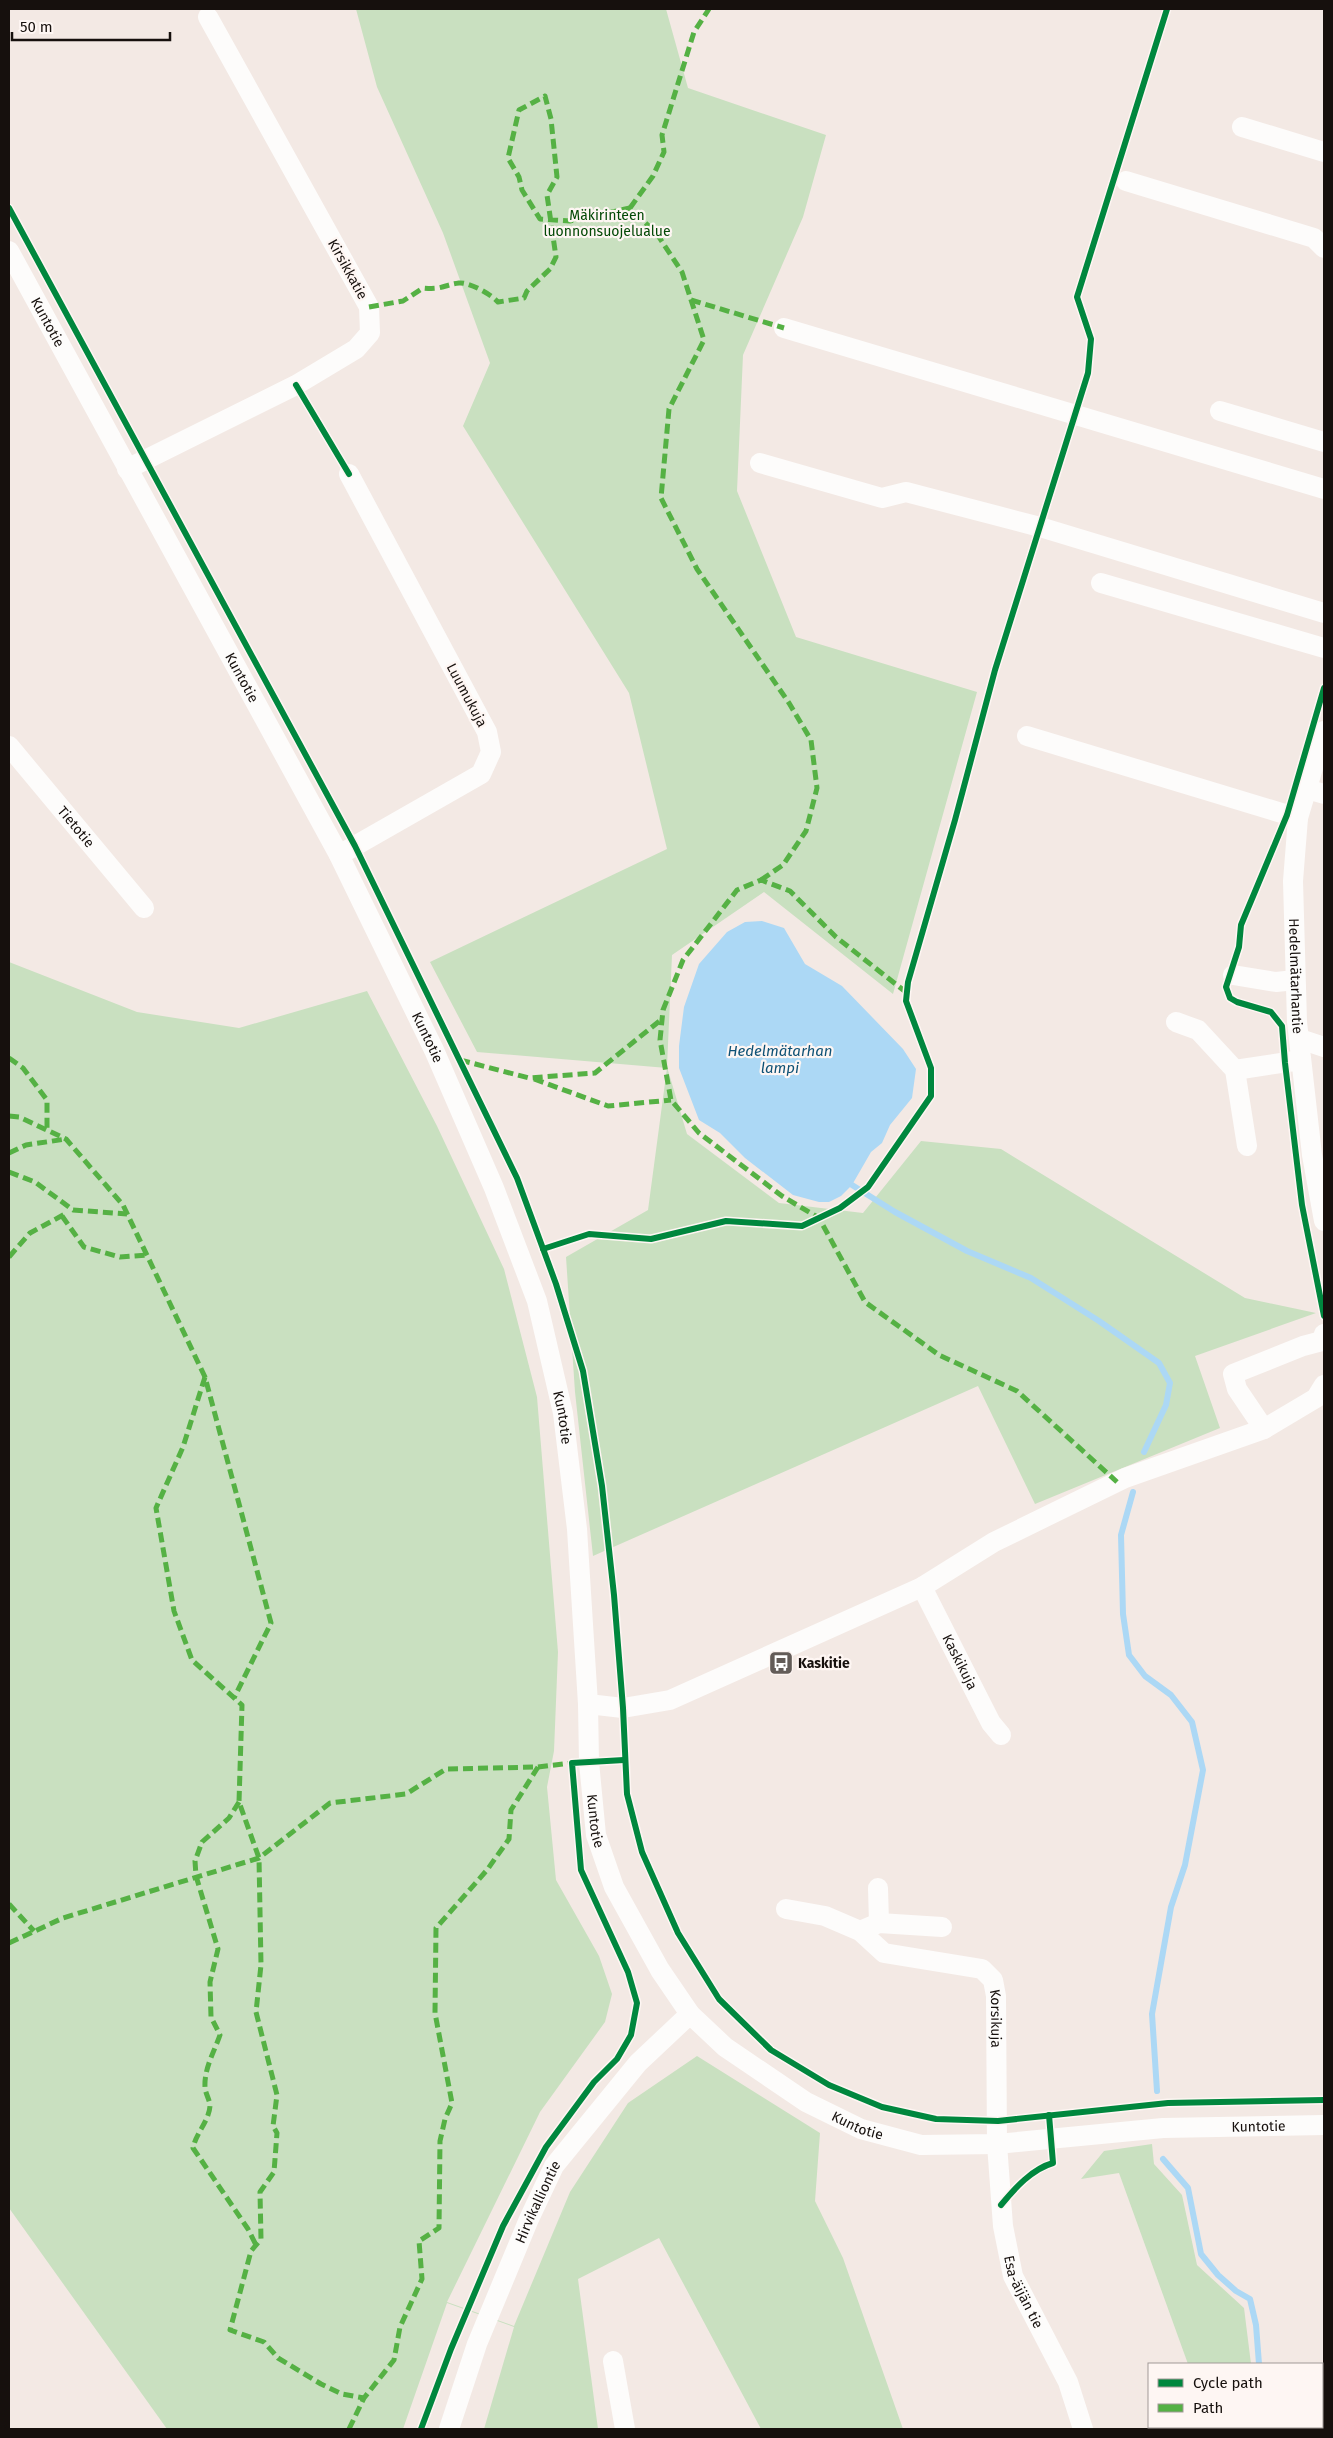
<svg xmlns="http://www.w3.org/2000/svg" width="1333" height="2438" viewBox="0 0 1333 2438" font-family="'Fira Sans',sans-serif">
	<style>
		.green { fill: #c9e0c0 }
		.water { fill: #acd8f5 }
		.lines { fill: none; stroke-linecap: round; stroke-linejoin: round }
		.stream { stroke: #acd8f5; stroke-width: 6 }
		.minor { stroke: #fdfcfb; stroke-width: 20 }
		.quiet { stroke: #55b144; stroke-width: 5; stroke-dasharray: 10 5; stroke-linecap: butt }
		.cycleway-casing { stroke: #fef6f3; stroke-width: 9 }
		.cycleway { stroke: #00873e; stroke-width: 6 }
		.labels { text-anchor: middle; stroke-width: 4.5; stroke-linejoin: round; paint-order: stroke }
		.park-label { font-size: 14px; fill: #024805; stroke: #fef6f3 }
		.street-label { font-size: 14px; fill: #16100d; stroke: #fef6f3 }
		.poi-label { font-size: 14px; font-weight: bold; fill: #16100d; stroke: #fef6f3; text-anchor: start }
		.water-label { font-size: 15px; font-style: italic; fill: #0e5175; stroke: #fef6f3 }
	</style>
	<rect width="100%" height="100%" fill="#f3e9e4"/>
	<!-- green -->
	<g class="green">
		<path d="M356 9H666L688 88 826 135 803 217 743 355 737 491 796 637 977 692 893 994 764 892 672 955 667 1067 687 1134 779 1203 863 1213 921 1141 1001 1149 1245 1298 1316 1313 1195 1356 1220 1428 1035 1504 978 1386 593 1556 575 1392 566 1257 648 1210 667 1068 477 1052 430 962 667 849 629 693 463 426 490 363 443 233 377 87Z"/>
		<path d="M9 962 137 1012 239 1028 367 991 437 1126 504 1269 537 1397 558 1652 554 1751 547 1787 556 1880 599 1956 612 1994 605 2022 540 2112 447 2302 514 2326 570 2192 628 2103 697 2056 820 2133 815 2201 843 2258 903 2429H761L659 2238 578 2279 598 2429H484L514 2327 447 2303 403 2429H167L9 2208Z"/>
		<path d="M1152 2144 1154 2164 1182 2195 1197 2265 1244 2308 1251 2364H1188L1119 2173 1081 2179 1104 2151Z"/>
	</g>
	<!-- water -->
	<path class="water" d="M762 921 784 928 805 964 842 986 903 1049 916 1069 912 1098 890 1125 882 1143 871 1152 852 1185 841 1196 829 1202H819L793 1195 745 1158 720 1133 699 1120 679 1068V1046L684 1007 699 964 727 932 745 922Z"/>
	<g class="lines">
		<!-- stream -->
		<g class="stream">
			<path d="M852 1185 895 1212 967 1251 1031 1278 1099 1321 1159 1363 1170 1383 1166 1405 1144 1452"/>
			<path d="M1133 1492 1121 1535 1123 1614 1129 1655 1145 1676 1171 1695 1192 1722 1203 1770 1185 1865 1171 1907 1152 2014 1157 2091"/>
			<path d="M1163 2159 1188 2188 1201 2254 1218 2275 1236 2291 1250 2299 1256 2325 1259 2364"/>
			<path d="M1298 2427 1301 2429"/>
		</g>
		<!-- minor -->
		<g class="minor">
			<path d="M1242 127 1324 152"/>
			<path d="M1126 181 1314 238 1324 248"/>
			<path id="s1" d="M9 251 339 855 434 1050 494 1188 537 1301 563 1413 577 1529 588 1704 589 1762 596 1835 614 1887 660 1970 690 2014 725 2047 806 2102 861 2129 921 2145 997 2144 1163 2128 1324 2125"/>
			<path d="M784 328 1324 489"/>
			<path d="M1220 411 1324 442"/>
			<path d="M760 463 882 498 906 492 1040 527 1324 613"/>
			<path d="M127 469 296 385 356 349 370 333 369 307 208 17"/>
			<path d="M1101 583 1324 648"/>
			<path id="s2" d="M1324 731 1298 818 1293 881 1297 1022 1312 1155 1324 1221"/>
			<path d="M1027 736 1298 818"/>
			<path id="s3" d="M9 746 144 908"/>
			<path d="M1307 789 1324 794"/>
			<path d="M339 855 481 774 491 752 487 732 349 474"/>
			<path d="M1233 975 1276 982 1295 980"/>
			<path d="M1176 1022 1198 1030 1235 1070 1247 1146"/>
			<path d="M1300 1039 1324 1047"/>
			<path d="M1235 1070 1301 1060"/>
			<path d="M1264 1429 1237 1389 1233 1374 1303 1346 1322 1341 1324 1334"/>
			<path id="s4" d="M922 1587 991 1723 1001 1735"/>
			<path d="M588 1704 623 1708 670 1700 922 1587 994 1542 1125 1478 1264 1429 1316 1398 1324 1385"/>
			<path d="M878 1888 879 1923"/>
			<path id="s5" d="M786 1909 825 1916 860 1931 884 1953 982 1969 993 1980 996 1996 997 2144 1003 2226 1013 2276 1068 2382 1083 2429"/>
			<path d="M860 1931 879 1923 942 1927"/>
			<path d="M613 2361 625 2429"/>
			<path id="s6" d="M449 2429 477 2344 529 2219 554 2166 638 2063 690 2014"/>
		</g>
		<!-- quiet -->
		<g class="quiet">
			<path d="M630 208 653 176 664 152 662 135 694 32 709 9"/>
			<path d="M691 300 784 328"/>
			<path d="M369 307 403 301 423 288C443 290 443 285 459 283 469 282 491 294 498 302L524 298 527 291 550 269 556 257 547 195 557 177 551 119 545 96 519 110 508 158 519 177 522 190 540 219 570 221 630 208 657 234 682 272 704 340 669 409 661 498 697 569 789 703 811 740 817 788 806 831 783 865 761 880"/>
			<path d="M907 993 836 937 790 891 761 880 737 890 683 960 663 1010 660 1040 671 1100 699 1133 782 1196 819 1218 865 1302 939 1355 1017 1391 1117 1482"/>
			<path d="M9 1058 23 1068 47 1100V1130"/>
			<path d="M460 1060 529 1078 595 1073 662 1019"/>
			<path d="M534 1079 608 1106 671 1100"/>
			<path d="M9 1116 19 1117 66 1139 123 1205 205 1377 271 1623 234 1698"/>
			<path d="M9 1153 26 1145 66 1139"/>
			<path d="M9 1172 35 1182 73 1210 127 1214"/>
			<path d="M62 1216 84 1247 120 1257 147 1255"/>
			<path d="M9 1257 30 1233 65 1214"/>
			<path d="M205 1377 183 1447 156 1508 174 1611 192 1660 242 1705 239 1802 259 1858 261 1965 256 2012 277 2095 273 2126 277 2133 274 2172 260 2192 261 2239 251 2251 230 2330 264 2342 278 2358 321 2384 342 2394 364 2398"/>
			<path d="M239 1802 229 1818 202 1842 195 1861 196 1876 218 1949 210 1982 211 2017 220 2035C214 2052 204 2069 205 2087 205 2093 210 2100 210 2106 209 2121 196 2133 193 2148L248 2229 256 2245"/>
			<path d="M9 1904 34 1931"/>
			<path d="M9 1943 63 1918 259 1858 330 1803 406 1794 446 1769 538 1767 572 1763"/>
			<path d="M349 2429 364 2398 394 2360 400 2327 422 2279 419 2241 439 2228 440 2141 445 2119 452 2103 435 2013 436 1928 487 1870 509 1839 511 1810 538 1767"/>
		</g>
		<defs>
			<g id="cycleway">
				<path d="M9 208 355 846 517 1178 556 1284 583 1371 602 1486 614 1595 623 1708 627 1794 642 1852 678 1933 719 1999 771 2050 829 2085 882 2107 936 2119 998 2121 1168 2103 1324 2100"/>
				<path d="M296 385 349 474"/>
				<path d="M1324 688 1287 815 1241 925 1239 947 1226 987 1230 998 1237 1002 1271 1012 1282 1026 1285 1063 1302 1205 1324 1316"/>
				<path d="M543 1249 589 1234 651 1239 726 1221 802 1226 840 1208 868 1187 931 1096V1068L906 1001 908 982 955 820 995 670 1088 373 1091 339 1077 297 1167 9"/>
				<path d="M1001 2205C1015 2188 1032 2169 1053 2163L1049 2115"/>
				<path d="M421 2429 451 2349 503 2226 546 2147 594 2082 617 2059 631 2035 637 2003 628 1972 581 1870 572 1763 624 1760"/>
			</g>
		</defs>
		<!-- cycleway casing -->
		<use href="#cycleway" class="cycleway-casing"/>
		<!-- cycleway -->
		<use href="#cycleway" class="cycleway"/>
	</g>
	<!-- icons -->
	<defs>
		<symbol id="bus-square" viewBox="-11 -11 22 22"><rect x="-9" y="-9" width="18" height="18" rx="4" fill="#635c58" stroke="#fef6f3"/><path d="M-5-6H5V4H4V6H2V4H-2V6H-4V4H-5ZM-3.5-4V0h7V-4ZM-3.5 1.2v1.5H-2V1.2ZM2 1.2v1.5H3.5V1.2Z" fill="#fff"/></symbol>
	</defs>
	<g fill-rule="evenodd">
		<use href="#bus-square" x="767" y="1649" width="28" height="28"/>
	</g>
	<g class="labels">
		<!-- park labels -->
		<g class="park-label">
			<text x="607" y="220">Mäkirinteen<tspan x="607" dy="16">luonnonsuojelualue</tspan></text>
		</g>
		<!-- street labels -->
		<g class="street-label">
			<text transform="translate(348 269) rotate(61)" y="5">Kirsikkatie</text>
			<text dy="5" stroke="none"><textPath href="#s1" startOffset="81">Kuntotie</textPath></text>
			<text dy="5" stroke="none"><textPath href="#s1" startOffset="486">Kuntotie</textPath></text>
			<text transform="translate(467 695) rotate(62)" y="5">Luumukuja</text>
			<text dy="5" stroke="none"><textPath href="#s3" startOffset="105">Tietotie</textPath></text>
			<text dy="5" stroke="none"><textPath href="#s2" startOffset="249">Hedelmätarhantie</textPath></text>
			<text dy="5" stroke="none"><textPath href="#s1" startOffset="891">Kuntotie</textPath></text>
			<text dy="5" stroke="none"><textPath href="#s1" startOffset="1296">Kuntotie</textPath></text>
			<text dy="5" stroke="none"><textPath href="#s4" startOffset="84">Kaskikuja</textPath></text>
			<text dy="5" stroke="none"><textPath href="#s1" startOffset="1701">Kuntotie</textPath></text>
			<text dy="5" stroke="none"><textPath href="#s5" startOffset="264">Korsikuja</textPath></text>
			<text dy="5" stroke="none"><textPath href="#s1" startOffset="2121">Kuntotie</textPath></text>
			<text dy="5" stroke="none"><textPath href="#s1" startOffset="2526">Kuntotie</textPath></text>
			<text dy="5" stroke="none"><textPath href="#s6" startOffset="244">Hirvikalliontie</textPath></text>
			<text dy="5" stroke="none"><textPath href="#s5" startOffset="541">Esa-äijän tie</textPath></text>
		</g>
		<!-- poi labels -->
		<g class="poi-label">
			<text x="798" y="1668">Kaskitie</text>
		</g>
		<!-- water labels -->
		<g class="water-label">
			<text x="780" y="1056">Hedelmätarhan<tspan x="780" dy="17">lampi</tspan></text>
		</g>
	</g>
	<!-- border -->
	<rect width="1333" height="2438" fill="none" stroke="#16100d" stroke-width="20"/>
	<!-- legend -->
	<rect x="1148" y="2363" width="175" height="65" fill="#fef6f3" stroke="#a19a97"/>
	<rect x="1158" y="2379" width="25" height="8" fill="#00873e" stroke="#a19a97"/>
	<text x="1193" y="2388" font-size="15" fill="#16100d">Cycle path</text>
	<rect x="1158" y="2404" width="25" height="8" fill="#55b144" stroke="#a19a97"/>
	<text x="1193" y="2413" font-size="15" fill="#16100d">Path</text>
	<!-- scale -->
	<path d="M12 32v8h158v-8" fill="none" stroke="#16100d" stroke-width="2.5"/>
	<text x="20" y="32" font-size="15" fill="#16100d" stroke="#fef6f3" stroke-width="4" paint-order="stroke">50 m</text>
</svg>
